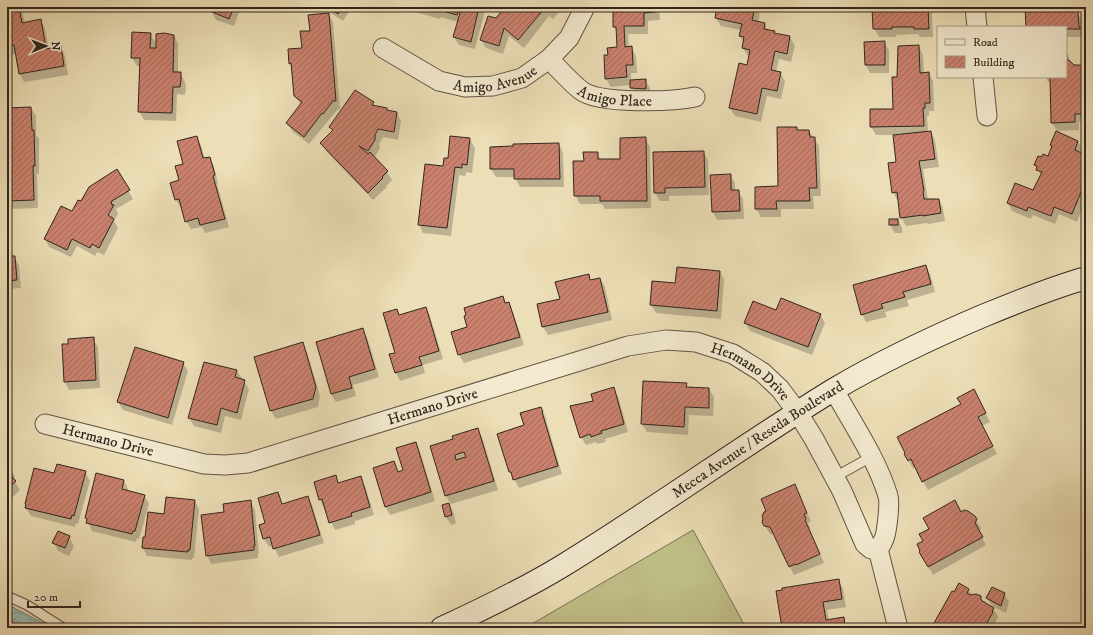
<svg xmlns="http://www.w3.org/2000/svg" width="1093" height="635" viewBox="0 0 1093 635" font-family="'IM FELL DW Pica',serif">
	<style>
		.grass { fill: #c0bf88; stroke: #787253 }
		.water { fill: url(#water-ripples); stroke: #717f79 }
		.shadow { fill: #0003 }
		.building { fill: url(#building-hatch); stroke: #31251e; fill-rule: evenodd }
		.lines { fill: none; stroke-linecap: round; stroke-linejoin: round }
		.service-casing { stroke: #605344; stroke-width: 11 }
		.minor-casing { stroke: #605344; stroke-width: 21 }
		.secondary-casing { stroke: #31251e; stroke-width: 24 }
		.service { stroke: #f3ead0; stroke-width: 9 }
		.minor { stroke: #f3ead0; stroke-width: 19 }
		.secondary { stroke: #f3ead0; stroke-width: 22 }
		.labels { text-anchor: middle; stroke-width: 3.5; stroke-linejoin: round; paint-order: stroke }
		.street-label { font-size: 15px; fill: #31251e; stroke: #f3ead0 }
	</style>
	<defs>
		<pattern id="water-ripples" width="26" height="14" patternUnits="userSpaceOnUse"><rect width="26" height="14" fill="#9bbbb6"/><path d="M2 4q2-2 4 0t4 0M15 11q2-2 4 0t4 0" fill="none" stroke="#7f9893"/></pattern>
		<pattern id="building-hatch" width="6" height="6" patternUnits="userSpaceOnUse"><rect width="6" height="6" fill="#ca816e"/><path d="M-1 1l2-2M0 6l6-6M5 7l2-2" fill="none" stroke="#a5695a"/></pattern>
	</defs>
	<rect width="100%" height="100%" fill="#ecdeb6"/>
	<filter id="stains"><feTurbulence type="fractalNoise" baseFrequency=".005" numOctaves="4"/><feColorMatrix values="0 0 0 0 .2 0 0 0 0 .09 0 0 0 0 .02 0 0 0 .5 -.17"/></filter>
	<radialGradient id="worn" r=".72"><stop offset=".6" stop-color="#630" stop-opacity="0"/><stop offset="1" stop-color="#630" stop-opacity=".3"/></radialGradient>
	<!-- grass -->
	<path class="grass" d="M693 530 746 628H525Z"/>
	<!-- water -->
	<path class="water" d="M7 604 52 628H28L7 616Z"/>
	<!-- shadow -->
	<g class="shadow">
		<path d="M8 7H19L23 15 25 23 41 20 45 29 49 49 61 48 65 56 68 75 24 82 20 74 16 54 7 55Z"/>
		<path d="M213 7H241L234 26 216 20 211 11Z"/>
		<path d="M324 7H362H352L343 21 326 10Z"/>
		<path d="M409 7H486L475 49 459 45 454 37 458 22 441 17 440 19 411 11Z"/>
		<path d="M507 7H562V8L553 19 549 16 524 48 509 36 503 54 486 48 481 40Z"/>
		<path d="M614 7H659L660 20 648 21V34H628L629 48 631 47 636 56 637 73H631V81L645 80 650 88V96H636L631 85 611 87 606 79 605 56H609L618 48 617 31 614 27Z"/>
		<path d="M718 7H755L760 15 758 22 765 24 768 31 774 32 775 34 790 37 795 46 791 62 779 59 776 72 780 73 785 81 781 99 767 96 761 122 735 116 730 108 748 66 750 57 748 56 743 48 744 43 740 36 741 30 721 26 716 18Z"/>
		<path d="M873 7H930L932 12 933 37H920L918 34 896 35V37H879L874 28Z"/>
		<path d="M1031 7H1076V12L1082 20 1083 37H1066V27H1027Z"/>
		<path d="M328 14 333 22 340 109H338L309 144 292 131 287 123 301 105 295 96 292 68 290 63 303 49 311 31Z"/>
		<path d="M150 34 157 45 174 35 178 44V73H180L185 82 186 89 185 95 177 94 176 121 144 120 139 111 140 66H137L132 58Z"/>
		<path d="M884 42 889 50V73H870L866 65Z"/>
		<path d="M919 47 923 55 924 73H929L933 81 934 111H929V116H927L928 132H931L935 140 939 167 923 169 928 200H939L943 208 945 221 929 224 927 223 906 226 901 217 899 200H897L893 192 897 163 894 135H876L871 127V110H894L899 78Z"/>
		<path d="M1066 52 1069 56V62L1074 66H1086V122H1079V130L1057 131 1052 123 1051 82H1048L1046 77H1066Z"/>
		<path d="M373 103 375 106 397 113 401 121 398 140 383 137 379 144 380 148 374 158 387 172 392 180 386 186 387 187 373 200 326 151 321 143 333 131 331 127Z"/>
		<path d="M31 108 36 116V135L39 139V174H37L38 208 9 209 7 206V109Z"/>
		<path d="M797 128 798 131H809L819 146 821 196H813L814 209H781V217H761L756 209V188L779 187Z"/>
		<path d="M196 137 201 145 205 159 209 158 214 166 218 184H217L229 227 205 233 202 227 191 229 186 221 182 208H181L176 200 171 183 180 181 184 165Z"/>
		<path d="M451 137 470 139 475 148 472 173 466 172V176L459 175 451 236 423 233 419 224 448 159Z"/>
		<path d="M645 138 650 147 651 208 605 209 602 204H580L575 195 597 153 601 160H621Z"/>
		<path d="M1078 142 1083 150 1081 154 1086 156V199L1077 222 1059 214 1055 224 1033 215 1031 219 1012 211 1008 203 1033 191 1041 176 1036 164 1049 157 1053 148 1051 145Z"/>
		<path d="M559 144 563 153 564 187H520L515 177H496L491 169Z"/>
		<path d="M703 152 708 160 709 195 669 196V201H660L655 193 654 153Z"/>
		<path d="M117 171 133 199 116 209 118 214 114 221 118 228 104 255 97 252 95 256 77 246 71 257 49 247 45 239 81 203Z"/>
		<path d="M711 175H730L735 183V191H738L743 199 744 219 717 220 713 212Z"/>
		<path d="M898 220 902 228V233H895L890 225Z"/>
		<path d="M14 257 19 265 21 288 8 289 7 265 11 264Z"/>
		<path d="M925 266 930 274 935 292 907 300 909 306 885 312 887 317 866 322 862 314Z"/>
		<path d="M720 271 724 280 721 319 656 313 651 305 676 284Z"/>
		<path d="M588 275 591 281 600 279 605 287 612 320 548 335 543 327 538 305 561 299Z"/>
		<path d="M503 297 506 304 509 303 513 312 524 345 464 363 459 355 452 332 469 328Z"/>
		<path d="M426 308 430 316 443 359 423 365 425 373 400 381 396 373 397 310 400 316Z"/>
		<path d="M777 311 820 314 825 323 812 355 750 331 745 323Z"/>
		<path d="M362 329 367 337 379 377 353 385 356 396 336 402 331 394 317 342Z"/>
		<path d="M93 339 98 347 100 388 69 390 65 382 69 345Z"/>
		<path d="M302 343 307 352 320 396 318 407 276 419 271 411 255 358Z"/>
		<path d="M183 363 188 371 172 425 123 410 118 402Z"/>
		<path d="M237 371 249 389 241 420 225 416 221 433 194 426 189 418Z"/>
		<path d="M686 384 688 388 709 389 714 397 713 416 689 415 688 435 647 432 642 424Z"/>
		<path d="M613 388 618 396 628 432 605 439 606 442 597 444 596 442 586 445 581 437 595 401Z"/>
		<path d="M978 398 990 422 982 426 997 454 928 490 915 467 913 469 909 461Z"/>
		<path d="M541 408 547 420H546L562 474 519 488 510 472 525 426Z"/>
		<path d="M477 429 482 437 498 490 451 504 446 496 431 447 455 440Z"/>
		<path d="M415 443 420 452 435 501 390 515 385 506 394 463 399 472 404 471Z"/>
		<path d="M7 464 15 476 13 479 20 490 7 503Z"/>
		<path d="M85 472 90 481 78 524 76 523 75 527 31 516 26 508 55 474Z"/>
		<path d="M335 477 340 484 360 478 365 486 374 515 355 521V524L335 530 320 500 315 483Z"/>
		<path d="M124 481 128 489V491L144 495 149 504 139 539 137 538 136 542 92 531 86 518Z"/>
		<path d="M794 485 811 521 808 523 810 528H809L824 563 794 575 774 535 770 534 765 526Z"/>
		<path d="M277 493 283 505 308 497 312 505 324 543 279 557 273 546 269 547 264 539 260 526 267 524Z"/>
		<path d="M194 500 199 509 194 558H192V560L147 556 143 548 146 538 165 515Z"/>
		<path d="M250 502 255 510 259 554H258V558L211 564 207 555 225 513Z"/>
		<path d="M449 504 453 512 456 523 451 525 446 517Z"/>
		<path d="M974 517 981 528 979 532 986 545 933 575 920 552 924 541Z"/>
		<path d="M69 537 74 546 69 556 58 551 54 543Z"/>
		<path d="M838 580 843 588 846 607 827 610 829 621 843 619 848 628H783Z"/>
		<path d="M959 584 969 590 972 596 980 597 983 603 993 608 987 598 1004 593 1009 602 1006 613 992 606 998 617 993 628H938L935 623Z"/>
	</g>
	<!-- building -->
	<g class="building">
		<path d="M7 7H19L22 23 41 19 46 49 61 46 64 66 19 74 14 45 7 46Z"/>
		<path d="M212 7H234L229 19 210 11Z"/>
		<path d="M328 7H342L338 14Z"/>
		<path d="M420 7H479L471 42 453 37 460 13 458 12 457 15 436 9V11Z"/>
		<path d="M505 7H551L548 11 544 9 518 40 504 28 499 46 480 40 488 16 496 18Z"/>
		<path d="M613 7H655V12L644 13V26H624L625 47 632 46 633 65H626L627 77 605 79 604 55H608L607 48 617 47 616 27H613Z"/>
		<path d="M717 7H755L752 20 765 23 764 29 775 31 774 33 790 36 787 54 775 51 771 70 781 72 777 91 762 88 757 114 729 108 739 63 747 65 750 50 742 48 744 37 739 36 742 24 715 18Z"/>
		<path d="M872 7H928L929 29H914V27H892V29H873Z"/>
		<path d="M1025 7H1072V11H1078L1079 27H1080V29H1066V27H1026Z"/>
		<path d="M329 13 336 101H333L323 114 322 113 304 137 286 123 302 102 294 96 291 63 289 64 288 49 302 48 300 31H310L308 15Z"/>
		<path d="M132 32 151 33 150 48H156V34L164 33 174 35 173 72H181V80L180 87H173L172 113 138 112 140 58H131Z"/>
		<path d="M885 41V65H865L864 42Z"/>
		<path d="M919 45 920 73 929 72 930 103H925V108H923L924 126 870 127V109H893L892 77H897L898 46Z"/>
		<path d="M1066 60H1069L1074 65H1086V114H1075V122L1051 123 1050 77H1066Z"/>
		<path d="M646 79V89L630 88V80Z"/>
		<path d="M355 90 374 102 372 105 387 108V110L397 112 394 132 378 129 375 135V140L368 151 359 146 368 154 370 152 388 171 382 177 383 178 368 193 320 143 333 130 329 127Z"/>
		<path d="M31 107 32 130H34L35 166H33L34 200 7 201V108Z"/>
		<path d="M777 127H797V130H809L810 137H815L817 188H809L810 201H776L777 209H755V187L778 186Z"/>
		<path d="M931 131 935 159 919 161 924 191H923L924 199H939L941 213 923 216V215L900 218 897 192 892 193 888 163 896 162 893 135Z"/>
		<path d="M1056 131 1078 141 1075 150 1086 155V180L1072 214 1054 207 1051 216 1028 207 1027 211 1007 203 1015 183 1033 190 1042 172 1036 170 1037 166 1034 165 1038 156 1041 157 1043 154 1048 156 1052 146 1050 145Z"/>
		<path d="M197 136 203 158 210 157 215 175 213 176 225 219 200 225 198 218 185 222 179 199 175 200 170 183 179 180 175 166 183 164 177 141Z"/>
		<path d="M450 136 470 138 467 165 462 164V168L455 167 447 228 418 225 425 164 443 166 444 158H448Z"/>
		<path d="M646 137 647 201H600V196H574L573 161H584L583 152H598V159H620V138Z"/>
		<path d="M559 143 560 179H514V169H490V147L513 146V144Z"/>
		<path d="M704 151 705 187 665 188V193H654L653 152Z"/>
		<path d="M117 169 130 190 112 201 111 204 114 205 108 215 114 219 99 248 92 244 90 248 72 239 67 250 44 239 61 206 72 211 78 200 81 201 89 187Z"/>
		<path d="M731 174V190H739L740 211 712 212 710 175Z"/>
		<rect x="889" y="219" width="9" height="6"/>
		<path d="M10 256H15L17 280 7 281V264L10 263Z"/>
		<path d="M926 265 931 284 903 292 905 297 881 304 883 308 861 315 853 285Z"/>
		<path d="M677 267 720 271 717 311 650 305 652 281 675 283Z"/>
		<path d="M589 274 590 280 600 278 608 312 542 327 537 304 560 299 555 282Z"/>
		<path d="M503 296 505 303 509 302 520 337 458 355 451 332 467 327 464 316 466 315 464 308Z"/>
		<path d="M781 298 821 314 808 347 744 323 753 301 776 310Z"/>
		<path d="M426 307 439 351 419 357 422 365 395 373 389 354 395 353 383 313 397 309 399 315Z"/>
		<path d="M363 328 375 369 349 377 352 388 331 394 316 342Z"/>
		<path d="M94 337 96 380 64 382 62 344H68V339Z"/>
		<path d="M303 342 316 387 313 399 270 411 254 357Z"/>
		<path d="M135 347 184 362 168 418 117 402Z"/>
		<path d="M204 362 237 370 235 377 245 380 237 413 221 408 217 425 188 418Z"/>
		<path d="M643 381 687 383 686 387 709 388V408L685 407 684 427 641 424Z"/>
		<path d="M614 387 624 424 601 431 602 433 591 437 590 434 580 438 570 406 593 401 591 394Z"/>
		<path d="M974 389 986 413 978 417 993 446 922 482 911 459 908 461 904 454 905 453 897 437 961 404 957 398Z"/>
		<path d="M541 407 543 412H542L558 466 513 480 511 472H509L497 434 524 425 520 413Z"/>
		<path d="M478 428 494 481 445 496 430 446 453 439 452 436ZM464 452 466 457 456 460 455 455Z"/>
		<path d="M416 442 431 492 385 507 373 468 394 461 398 472 403 470 396 448Z"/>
		<path d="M7 463 11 467 7 471 16 481 7 490Z"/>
		<path d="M57 464 86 471 74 516 72 515 71 519 25 508 26 504H25L34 468 54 473Z"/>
		<path d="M96 473 124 480 122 489 145 495 135 531H133L132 534 86 523 87 519 85 518Z"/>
		<path d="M336 475 338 483 361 476 370 507 351 513 352 516 329 523 322 499 319 500 314 482Z"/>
		<path d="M795 484 807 513 804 514 806 519 805 520 820 554 796 565 795 564 789 567 770 527 764 526 762 522 763 519 762 516 764 512 766 511 761 499Z"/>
		<path d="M278 492 282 504 308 496 320 535 273 549 270 537 263 539 259 525 265 523 258 498Z"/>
		<path d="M166 497 195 500 190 550H188V552L142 548 143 537H145L148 512 164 514Z"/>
		<path d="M251 500 255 546H254V550L206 556 201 515 224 512 223 504Z"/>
		<path d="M955 500 961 512 964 510 968 511 975 516 977 519 975 523 983 537 928 567 919 552 920 551 917 544 923 541 919 534 929 529 923 518Z"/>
		<path d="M449 503 452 515 445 517 442 505Z"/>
		<path d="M58 531 70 536 65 548 52 543Z"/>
		<path d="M839 579 842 599 823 602 826 620 844 617 845 628H782L776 591 782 590V588Z"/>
		<path d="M959 583 969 589 967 593 970 595 976 594 981 596V600L994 608 992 611 993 612 984 628H943L934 623 952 591 954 592Z"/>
		<path d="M992 587 1005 593 1001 606 986 598Z"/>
	</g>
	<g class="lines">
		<defs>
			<g id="service">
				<path d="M835 477 871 457"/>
				<path d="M7 596 27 605 63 628"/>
				<path d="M7 624 14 628"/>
			</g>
			<g id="minor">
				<path d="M975 7 977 27"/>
				<path id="s1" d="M383 48 439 81 465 87 493 86 522 78 549 59 569 38 585 7"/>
				<path id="s2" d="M549 59C558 68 572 84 582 91 600 104 672 102 695 97"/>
				<path d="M983 77 987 116"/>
				<path d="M834 390C852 423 877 459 888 496 890 503 887 535 883 541 882 544 880 546 878 549"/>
				<path id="s3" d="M45 424 204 464 225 465 248 463 628 346 666 340 696 342 733 354 762 372 780 389 798 413 814 439 842 491 865 544 871 549H878"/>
				<path d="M878 549 898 628"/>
			</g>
			<g id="secondary">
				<path id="s4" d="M442 628C483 609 525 589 564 565 655 509 742 446 833 390 882 361 933 337 985 315 1019 301 1051 288 1086 278"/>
			</g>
		</defs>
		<!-- service casing -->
		<use href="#service" class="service-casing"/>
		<!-- minor casing -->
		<use href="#minor" class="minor-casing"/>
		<!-- secondary casing -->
		<use href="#secondary" class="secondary-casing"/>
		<!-- service -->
		<use href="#service" class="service"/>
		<!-- minor -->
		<use href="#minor" class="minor"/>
		<!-- secondary -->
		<use href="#secondary" class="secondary"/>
	</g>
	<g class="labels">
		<!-- street labels -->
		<g class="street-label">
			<text dy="5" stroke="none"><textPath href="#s1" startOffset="123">Amigo Avenue</textPath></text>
			<text dy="5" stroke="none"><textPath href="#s2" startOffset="80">Amigo Place</textPath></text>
			<text dy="5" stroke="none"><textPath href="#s3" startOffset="737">Hermano Drive</textPath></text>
			<text dy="5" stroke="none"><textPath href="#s3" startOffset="401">Hermano Drive</textPath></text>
			<text dy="5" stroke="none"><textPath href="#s3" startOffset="65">Hermano Drive</textPath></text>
			<text dy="5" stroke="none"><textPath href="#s4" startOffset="368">Mecca Avenue / Reseda Boulevard</textPath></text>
		</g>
	</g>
	<!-- margin -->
	<rect width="1093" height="635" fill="none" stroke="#ecdeb6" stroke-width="24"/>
	<rect x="8" y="8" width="1077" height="619" fill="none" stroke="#31251e" stroke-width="2"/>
	<rect x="12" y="12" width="1069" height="611" fill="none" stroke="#31251e"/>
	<!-- legend -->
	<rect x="937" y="26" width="130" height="52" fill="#f3ead0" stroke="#a59b89"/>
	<rect x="945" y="39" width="20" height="6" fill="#f3ead0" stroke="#a59b89"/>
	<text x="973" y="46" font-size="12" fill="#31251e">Road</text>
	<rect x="945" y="56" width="20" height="12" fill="url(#building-hatch)" stroke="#a59b89"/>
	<text x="973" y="66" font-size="12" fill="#31251e">Building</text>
	<!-- north arrow -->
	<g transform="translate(46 46) rotate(89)" stroke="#f3ead0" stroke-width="3" paint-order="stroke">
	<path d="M0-3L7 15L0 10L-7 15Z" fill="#31251e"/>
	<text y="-6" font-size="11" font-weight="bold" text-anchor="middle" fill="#31251e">N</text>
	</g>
	<!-- scale -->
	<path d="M28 601v6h52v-6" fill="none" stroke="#31251e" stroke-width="2"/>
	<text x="34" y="601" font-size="12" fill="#31251e" stroke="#f3ead0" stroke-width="3" paint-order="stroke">20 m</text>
	<rect width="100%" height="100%" filter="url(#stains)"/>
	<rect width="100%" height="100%" fill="url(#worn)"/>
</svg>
